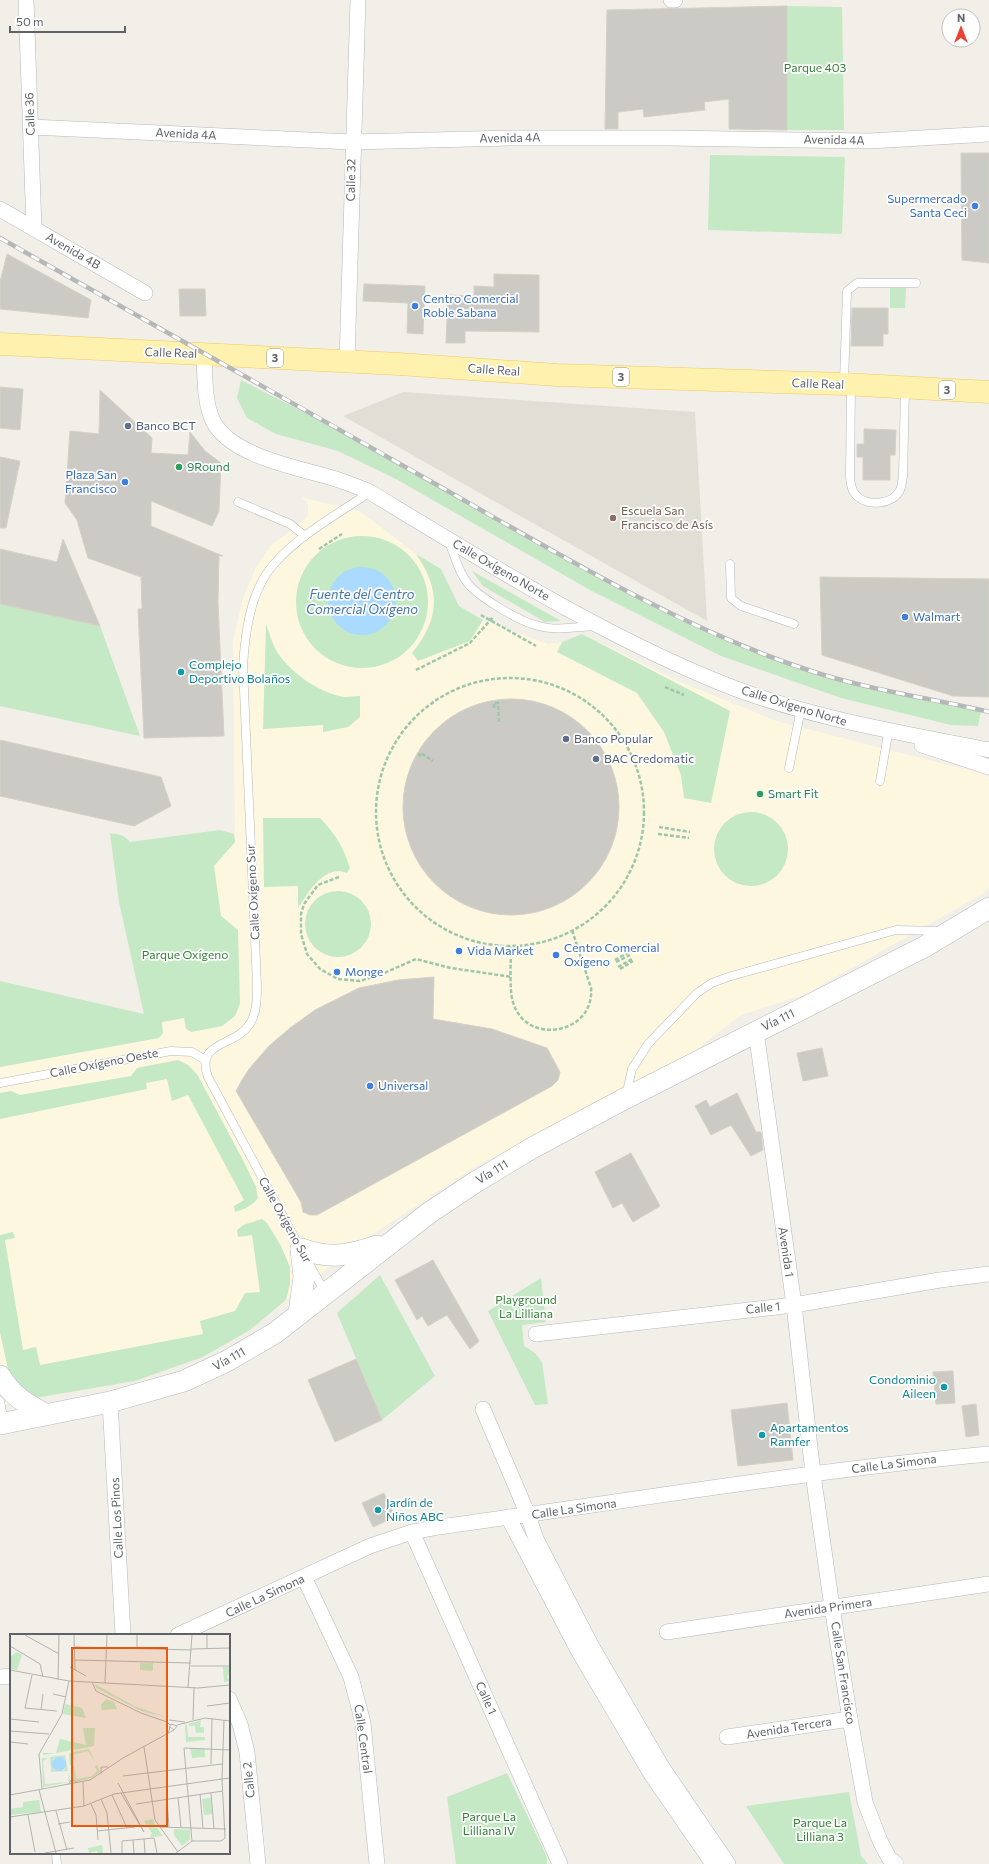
<svg xmlns="http://www.w3.org/2000/svg" width="989" height="1864" viewBox="0 0 989 1864" font-family="Commissioner,sans-serif">
	<style>
		.commercial { fill: #fef7e0 }
		.education { fill: #e1ded6 }
		.green { fill: #c5e8c5 }
		.water { fill: #aadaff }
		.building { fill: #cccac5; stroke: #d6d1c6 }
		.lines { fill: none; stroke-linecap: round; stroke-linejoin: round }
		.service-casing { stroke: #b5b8bc; stroke-width: 9 }
		.minor-casing { stroke: #b5b8bc; stroke-width: 16 }
		.secondary-casing { stroke: #b6babf; stroke-width: 22 }
		.primary-casing { stroke: #f2c960; stroke-width: 23 }
		.path { stroke: #9cc7a9; stroke-width: 2.5; stroke-dasharray: 4 2; stroke-linecap: butt }
		.service { stroke: #fff; stroke-width: 8 }
		.minor { stroke: #fff; stroke-width: 15 }
		.secondary { stroke: #fff; stroke-width: 21 }
		.primary { stroke: #fff2af; stroke-width: 22 }
		.rail-casing { stroke: #b6b7b8; stroke-width: 4.5 }
		.rail { stroke: #fff; stroke-width: 3; stroke-dasharray: 9; stroke-linecap: butt }
		.shop-dot { fill: #3f7fe0; stroke: #fff; stroke-width: 1.5 }
		.service-dot { fill: #5c6f8a; stroke: #fff; stroke-width: 1.5 }
		.leisure-dot { fill: #2e9e5b; stroke: #fff; stroke-width: 1.5 }
		.education-dot { fill: #8d6e63; stroke: #fff; stroke-width: 1.5 }
		.culture-dot { fill: #0f9aa8; stroke: #fff; stroke-width: 1.5 }
		.labels { text-anchor: middle; stroke-width: 3.5; stroke-linejoin: round; paint-order: stroke }
		.shield { fill: #fff; stroke: #8f9295; stroke-width: 1 }
		.shield-label { font-size: 11px; font-weight: bold; fill: #5f6368 }
		.park-label { font-size: 12px; fill: #348238; stroke: #fff }
		.street-label { font-size: 12px; fill: #5f6368; stroke: #fff }
		.shop-label { font-size: 12px; fill: #366cbe; stroke: #fff; text-anchor: start }
		.service-label { font-size: 12px; fill: #4e5e75; stroke: #fff; text-anchor: start }
		.leisure-label { font-size: 12px; fill: #27864d; stroke: #fff; text-anchor: start }
		.education-label { font-size: 12px; fill: #785e54; stroke: #fff; text-anchor: start }
		.culture-label { font-size: 12px; fill: #0d838f; stroke: #fff; text-anchor: start }
		.water-label { font-size: 13px; font-style: italic; fill: #4174aa; stroke: #fff }
		.inset-road { fill: none; stroke: #b3b3b1; stroke-width: 1 }
		.view { fill: #e8590c; fill-opacity: 0.15; stroke: #e8590c; stroke-width: 2 }
		.inset-edge { fill: none; stroke: #5f6368; stroke-width: 2 }
	</style>
	<rect width="100%" height="100%" fill="#f1efe8"/>
	<!-- commercial -->
	<path class="commercial" d="M301 497 361 512 416 554 441 569 459 606 483 620 548 644 562 642 582 634 678 681 776 721 976 772 989 777V888L984 893 804 995 741 1015 688 1056 473 1168 355 1246 250 1330 203 1357 135 1381 35 1398 0 1406V981L163 1033 161 1022 184 1018 191 1032 222 1026 238 930 221 916 214 866 235 842 233 641 242 601 256 567 270 546 303 521 308 515V504Z"/>
	<!-- education -->
	<path class="education" d="M403 392 695 412 707 621 343 416Z"/>
	<!-- green -->
	<g class="green">
		<path d="M787 6 842 7 844 130H787Z"/>
		<path d="M710 155 845 157 842 234 708 230Z"/>
		<path d="M890 288H906L905 308H890Z"/>
		<path d="M241 380 335 428 523 533 648 602 731 640 809 671 853 684 981 710 978 726 951 725 841 698 721 656 590 590 396 479 338 451 276 434 247 418 237 398Z"/>
		<circle cx="362" cy="602" r="66"/>
		<path d="M416 554 441 569 459 606 483 620 470 641 418 661 412 653C440 619 441 590 416 554Z"/>
		<path d="M472 571 561 621 545 622 483 586Z"/>
		<path d="M0 604 100 626 140 736 0 706Z"/>
		<path d="M266 624C269 632 271 640 275 648 286 670 320 694 345 697 350 697 355 696 360 696V717L348 727 323 732V725L263 729Z"/>
		<path d="M582 634 730 711 711 803 684 798 681 775 664 732 637 693 557 652 562 642Z"/>
		<circle cx="751" cy="849" r="37"/>
		<path d="M263 818H320C336 835 343 846 350 868L347 873C324 864 309 892 298 908V886L264 887Z"/>
		<path d="M220 830 234 834 235 842 214 866 221 916 238 930 240 1003 238 1009 235 1016 222 1026 191 1032 186 1029 184 1018 162 1022 163 1033 159 1038 0 1067V981L144 1014 119 902 110 833C119 834 124 835 130 842Z"/>
		<circle cx="338" cy="924" r="33"/>
		<path d="M178 1060 188 1065 197 1074 244 1162 256 1187 258 1198C252 1206 244 1209 235 1212L234 1206 244 1200 188 1095 172 1101 167 1079 146 1083 147 1089 0 1119V1093L11 1091 20 1095 131 1076 137 1068Z"/>
		<path d="M262 1219 267 1223 281 1246 290 1267V1284L286 1300 250 1330 203 1357 135 1381 35 1398 24 1396 9 1374 0 1332V1235L13 1232 15 1238 5 1240 23 1350 36 1347 40 1365 203 1334 200 1321 235 1311 245 1293 260 1292 252 1235 238 1237 237 1230 243 1225Z"/>
		<path d="M380 1275 435 1376 382 1420 337 1313Z"/>
		<path d="M541 1278 546 1322 522 1325 524 1346 535 1353 542 1362 548 1404 535 1405 488 1311Z"/>
		<path d="M507 1773 547 1857V1864H456L447 1797Z"/>
		<path d="M849 1792 861 1856 868 1864H784L746 1806Z"/>
	</g>
	<!-- water -->
	<circle class="water" cx="362" cy="601" r="34"/>
	<!-- building -->
	<g class="building">
		<path d="M787 6V130L729 129V99L704 102 705 110 644 117 643 109 618 112V129H605L607 10Z"/>
		<path d="M961 153H989V263L962 260Z"/>
		<path d="M7 254 91 300 88 318 0 309V282Z"/>
		<path d="M494 274 539 275V332L465 331V343H446L448 295 474 296V286L494 287Z"/>
		<path d="M364 284 425 286 423 334 407 333 408 303 363 301Z"/>
		<path d="M179 289H205L206 316H180Z"/>
		<path d="M852 308H888V334H883V346H851Z"/>
		<path d="M0 387 23 389 20 430 0 428Z"/>
		<path d="M100 390 152 438 151 453 188 455 190 432 205 451 221 463 219 511 212 526 151 501V526L223 556H219L218 603 224 736 144 738 138 609H142L141 577 88 558 77 520 65 503 70 431 99 434Z"/>
		<path d="M864 429 896 430 895 455H890V480H863V457H857V444H864Z"/>
		<path d="M0 457 20 461 6 528H0Z"/>
		<path d="M63 539 100 626 0 604V549L57 562Z"/>
		<path d="M820 577 989 579V697L953 696 822 655Z"/>
		<circle cx="511" cy="807" r="108"/>
		<path d="M0 740 161 777 171 806 134 826 0 796Z"/>
		<path d="M434 977 433 1019 492 1029 547 1048 560 1072 558 1080 552 1086 317 1215H310L303 1212 301 1202 236 1091 242 1080 249 1069 269 1046 290 1028 315 1010 359 988 398 980Z"/>
		<path d="M822 1048 828 1076 803 1081 797 1053Z"/>
		<path d="M737 1093 756 1132H761L763 1150 751 1156 731 1125 711 1135 695 1106 706 1100 710 1107Z"/>
		<path d="M631 1153 660 1206 633 1222 622 1203 613 1208 595 1172Z"/>
		<path d="M433 1260 479 1341 470 1349 447 1315 428 1326 422 1316 417 1320 395 1280Z"/>
		<path d="M356 1359 382 1420 335 1442 308 1380Z"/>
		<path d="M953 1371 955 1403 936 1404 933 1372Z"/>
		<path d="M787 1403 793 1460 738 1466 731 1410Z"/>
		<path d="M976 1404 979 1435 966 1437 962 1406Z"/>
		<path d="M384 1493 395 1517 373 1527 362 1503Z"/>
	</g>
	<g class="lines">
		<defs>
			<g id="service">
				<path d="M844 383 847 291 857 283H916"/>
				<path d="M851 386 850 477C851 484 851 490 856 495 867 507 893 505 900 490 902 486 902 481 903 477L905 388"/>
				<path d="M238 502 290 524 305 536"/>
				<path d="M449 542C455 556 459 574 470 586 484 600 520 622 539 626 556 631 576 627 594 626"/>
				<path d="M730 564 731 598 741 606 794 624"/>
				<path d="M789 768 801 709"/>
				<path d="M880 781 888 734"/>
				<path d="M0 1083 171 1051 192 1052 205 1060"/>
				<path d="M626 1096 632 1069 648 1044 697 993 712 983 728 977 896 930 941 931"/>
				<path d="M300 1248 208 1077C195 1041 234 1047 249 1025 257 1014 257 998 257 985L243 667C245 633 250 591 274 564 299 535 338 514 370 492"/>
				<path d="M309 1264 325 1292"/>
				<path d="M0 1401 4 1422"/>
				<path d="M56 1853 57 1864"/>
			</g>
			<g id="minor">
				<path d="M26 0 34 229"/>
				<path d="M671 0H675"/>
				<path d="M31 127 352 142 510 138H668L870 141 989 134"/>
				<path d="M0 209 145 293"/>
				<path d="M204 355C205 376 204 402 213 421 231 457 301 468 336 479 347 483 359 487 370 492 482 560 595 631 716 681 803 717 897 732 989 750"/>
				<path d="M347 361 358 0"/>
				<path d="M922 745 989 767"/>
				<path d="M756 1031 794 1305 813 1474 832 1607 850 1719 865 1802 880 1841 889 1858 896 1864"/>
				<path d="M536 1334 794 1305 940 1280 989 1274"/>
				<path d="M110 1402 123 1635"/>
				<path d="M483 1409 528 1515 536 1539 591 1645 662 1767 728 1864"/>
				<path d="M508 1517 579 1652 651 1774 713 1864"/>
				<path d="M412 1532 560 1864"/>
				<path d="M304 1577 351 1677 363 1723 377 1864"/>
				<path d="M667 1632 989 1584"/>
				<path d="M178 1635 370 1546 412 1532 439 1527C622 1502 805 1471 989 1454"/>
				<path d="M0 1677 11 1676"/>
				<path d="M229 1699 240 1724 247 1752 258 1864"/>
				<path d="M727 1737 850 1719"/>
			</g>
			<g id="secondary">
				<path d="M301 1249C330 1259 348 1256 377 1246"/>
				<path d="M299 1313 304 1277 301 1249"/>
				<path d="M0 1376C12 1396 25 1403 45 1414"/>
				<path d="M0 1424 110 1402 184 1381 227 1361 275 1333 429 1213 474 1183 532 1148 626 1098 924 947 989 908"/>
			</g>
			<path id="primary" d="M0 344 399 364 557 375 844 384 989 392"/>
		</defs>
		<!-- service casing -->
		<use href="#service" class="service-casing"/>
		<!-- minor casing -->
		<use href="#minor" class="minor-casing"/>
		<!-- secondary casing -->
		<use href="#secondary" class="secondary-casing"/>
		<!-- primary casing -->
		<use href="#primary" class="primary-casing"/>
		<!-- path -->
		<g class="path">
			<path d="M319 549 342 534"/>
			<path d="M481 615 536 646"/>
			<path d="M416 670 470 643 493 617"/>
			<circle cx="510" cy="812" r="134"/>
			<path d="M665 687 684 695"/>
			<path d="M494 708V703H498L499 722"/>
			<path d="M421 756 419 755 421 753 433 761"/>
			<path d="M659 827 690 832"/>
			<path d="M658 834 689 838"/>
			<path d="M339 877 318 885 304 904 301 914V934L307 954 320 969 338 979 360 981 382 974 416 959 451 968 512 977"/>
			<path d="M511 947C511 960 509 991 513 1002 525 1046 595 1035 591 988L572 930"/>
			<path d="M615 960 629 952"/>
			<path d="M616 962 630 955"/>
			<path d="M618 967 632 959"/>
			<path d="M620 969 633 961"/>
		</g>
		<!-- service -->
		<use href="#service" class="service"/>
		<!-- minor -->
		<use href="#minor" class="minor"/>
		<!-- secondary -->
		<use href="#secondary" class="secondary"/>
		<!-- primary -->
		<use href="#primary" class="primary"/>
		<defs>
			<path id="rail" d="M0 238C146 321 293 403 439 486 557 553 681 629 811 671 869 690 930 698 989 712"/>
		</defs>
		<!-- rail casing -->
		<use href="#rail" class="rail-casing"/>
		<!-- rail -->
		<use href="#rail" class="rail"/>
	</g>
	<!-- markers -->
	<g class="shop-dot">
		<circle cx="975" cy="206" r="4"/>
		<circle cx="415" cy="306" r="4"/>
		<circle cx="125" cy="482" r="4"/>
		<circle cx="905" cy="617" r="4"/>
		<circle cx="459" cy="951" r="4"/>
		<circle cx="556" cy="955" r="4"/>
		<circle cx="337" cy="972" r="4"/>
		<circle cx="370" cy="1086" r="4"/>
	</g>
	<g class="service-dot">
		<circle cx="128" cy="426" r="4"/>
		<circle cx="566" cy="739" r="4"/>
		<circle cx="596" cy="759" r="4"/>
	</g>
	<g class="leisure-dot">
		<circle cx="179" cy="467" r="4"/>
		<circle cx="760" cy="794" r="4"/>
	</g>
	<circle class="education-dot" cx="613" cy="518" r="4"/>
	<g class="culture-dot">
		<circle cx="181" cy="672" r="4"/>
		<circle cx="944" cy="1387" r="4"/>
		<circle cx="762" cy="1435" r="4"/>
		<circle cx="378" cy="1510" r="4"/>
	</g>
	<g class="labels">
		<!-- shield labels -->
		<g class="shield">
			<rect x="267" y="349" width="16" height="18" rx="3"/>
			<rect x="613" y="368" width="16" height="18" rx="3"/>
			<rect x="939" y="381" width="16" height="18" rx="3"/>
		</g>
		<g class="shield-label">
			<text x="275" y="362">3</text>
			<text x="621" y="381">3</text>
			<text x="947" y="394">3</text>
		</g>
		<!-- park labels -->
		<g class="park-label">
			<text x="815" y="72">Parque 403</text>
			<text x="185" y="959">Parque Oxígeno</text>
			<text x="526" y="1304">Playground<tspan x="526" dy="14">La Lilliana</tspan></text>
			<text x="489" y="1821">Parque La<tspan x="489" dy="14">Lilliana IV</tspan></text>
			<text x="820" y="1827">Parque La<tspan x="820" dy="14">Lilliana 3</tspan></text>
		</g>
		<!-- street labels -->
		<g class="street-label">
			<text transform="translate(30 114) rotate(-92)" y="4">Calle 36</text>
			<text transform="translate(186 134) rotate(3)" y="4">Avenida 4A</text>
			<text transform="translate(510 138) rotate(-1)" y="4">Avenida 4A</text>
			<text transform="translate(834 140) rotate(1)" y="4">Avenida 4A</text>
			<text transform="translate(351 180) rotate(-89)" y="4">Calle 32</text>
			<text transform="translate(73 251) rotate(30)" y="4">Avenida 4B</text>
			<text transform="translate(171 353) rotate(2)" y="4">Calle Real</text>
			<text transform="translate(494 370) rotate(4)" y="4">Calle Real</text>
			<text transform="translate(818 384) rotate(2)" y="4">Calle Real</text>
			<text transform="translate(501 570) rotate(30)" y="4">Calle Oxígeno Norte</text>
			<text transform="translate(794 706) rotate(17)" y="4">Calle Oxígeno Norte</text>
			<text transform="translate(253 892) rotate(-93)" y="4">Calle Oxígeno Sur</text>
			<text transform="translate(778 1020) rotate(-26)" y="4">Vía 111</text>
			<text transform="translate(104 1063) rotate(-11)" y="4">Calle Oxígeno Oeste</text>
			<text transform="translate(492 1172) rotate(-31)" y="4">Vía 111</text>
			<text transform="translate(285 1220) rotate(61)" y="4">Calle Oxígeno Sur</text>
			<text transform="translate(786 1252) rotate(82)" y="4">Avenida 1</text>
			<text transform="translate(763 1308) rotate(-6)" y="4">Calle 1</text>
			<text transform="translate(229 1359) rotate(-29)" y="4">Vía 111</text>
			<text transform="translate(894 1464) rotate(-7)" y="4">Calle La Simona</text>
			<text transform="translate(574 1509) rotate(-8)" y="4">Calle La Simona</text>
			<text transform="translate(117 1518) rotate(-93)" y="4">Calle Los Pinos</text>
			<text transform="translate(265 1596) rotate(-25)" y="4">Calle La Simona</text>
			<text transform="translate(828 1608) rotate(-8)" y="4">Avenida Primera</text>
			<text transform="translate(843 1673) rotate(81)" y="4">Calle San Francisco</text>
			<text transform="translate(486 1698) rotate(66)" y="4">Calle 1</text>
			<text transform="translate(789 1728) rotate(-9)" y="4">Avenida Tercera</text>
			<text transform="translate(363 1739) rotate(82)" y="4">Calle Central</text>
			<text transform="translate(249 1780) rotate(-96)" y="4">Calle 2</text>
		</g>
		<!-- shop labels -->
		<g class="shop-label">
			<text x="967" y="203" text-anchor="end">Supermercado<tspan x="967" dy="14">Santa Ceci</tspan></text>
			<text x="423" y="303">Centro Comercial<tspan x="423" dy="14">Roble Sabana</tspan></text>
			<text x="117" y="479" text-anchor="end">Plaza San<tspan x="117" dy="14">Francisco</tspan></text>
			<text x="913" y="621">Walmart</text>
			<text x="564" y="952">Centro Comercial<tspan x="564" dy="14">Oxígeno</tspan></text>
			<text x="467" y="955">Vida Market</text>
			<text x="345" y="976">Monge</text>
			<text x="378" y="1090">Universal</text>
		</g>
		<!-- service labels -->
		<g class="service-label">
			<text x="136" y="430">Banco BCT</text>
			<text x="574" y="743">Banco Popular</text>
			<text x="604" y="763">BAC Credomatic</text>
		</g>
		<!-- leisure labels -->
		<g class="leisure-label">
			<text x="187" y="471">9Round</text>
			<text x="768" y="798">Smart Fit</text>
		</g>
		<!-- education labels -->
		<g class="education-label">
			<text x="621" y="515">Escuela San<tspan x="621" dy="14">Francisco de Asís</tspan></text>
		</g>
		<!-- culture labels -->
		<g class="culture-label">
			<text x="189" y="669">Complejo<tspan x="189" dy="14">Deportivo Bolaños</tspan></text>
			<text x="936" y="1384" text-anchor="end">Condominio<tspan x="936" dy="14">Aileen</tspan></text>
			<text x="770" y="1432">Apartamentos<tspan x="770" dy="14">Ramfer</tspan></text>
			<text x="386" y="1507">Jardín de<tspan x="386" dy="14">Niños ABC</tspan></text>
		</g>
		<!-- water labels -->
		<g class="water-label">
			<text x="362" y="599">Fuente del Centro<tspan x="362" dy="15">Comercial Oxígeno</tspan></text>
		</g>
	</g>
	<!-- overview -->
	<g transform="translate(10 1634)">
		<rect width="220" height="220" fill="#f1efe8"/>
		<path d="M7 18 12 21 7 36 0 35 1 22ZM130 29H143V37L130 36ZM213 33H218L220 37 217 43 220 47 214 48ZM85 50 124 72 156 83 131 77 86 54ZM96 65 104 68 107 75 92 76 91 71ZM55 70 72 74 76 84 53 80ZM191 86 190 93H194V99H186L185 92H179V90ZM177 90 178 103H195V106L176 108 175 92ZM73 94H85L84 112 46 119 34 121 32 119H46L50 105 76 111ZM180 114 195 115V123L182 124ZM79 115 86 129 78 117 62 121 63 130 60 131 59 119ZM55 121 58 137 41 138 40 123ZM50 123 55 136H44L43 125ZM32 124H38L33 127 35 150 58 148 59 139 60 148 33 153ZM87 131 90 138 82 144 66 148 63 145 61 132H64L66 145 82 142 87 137 85 132ZM201 164 202 180 194 181 192 165ZM29 166 31 178 0 181V175L13 173V168ZM143 185 145 191 153 202 140 203 142 199 134 187ZM164 195 180 196V205L172 212 164 201ZM92 211 93 219H88L87 217 79 219 78 214Z" fill="#c5e8c5" fill-rule="evenodd"/>
		<path d="M42 130a7 7 0 1 1 14 0a7 7 0 1 1-14 0Z" fill="#aadaff"/>
		<path class="inset-road" d="M15 1 49 20M64 1 65 36M127 1V14M197 1V14M0 12 30 30 33 43M65 13 182 16M182 15 220 14M65 26 181 29M181 32H220M60 33 76 42M0 36 59 47 188 54 220 51M22 41 15 74 47 77M48 46 49 1M82 48 86 57 131 79 157 88 160 91M95 49 97 1M178 53 182 1M43 60 56 63M197 72 220 69M31 76 33 60M0 85 29 88M159 86 175 88M183 86 184 53M167 91 195 84 220 87M0 97 39 100M157 100 159 97 160 92 161 90 167 92 164 96 160 93M0 108 18 110M134 113 145 186 168 218M201 130 202 84M91 140V133H98M113 142 212 130M73 148 74 172M108 149 134 198 111 159M58 151 62 145 67 149M32 155 29 120 52 80 59 47M29 156 46 219M201 159 204 195M190 160 193 194M0 161 80 146 113 124 164 96M102 161 117 194M168 164 171 193M91 165 97 179 101 219M157 165 159 193M81 170 86 181 88 206M126 170 213 157M46 177 57 216M18 181 25 218M0 183 74 172 104 160 212 145 214 86M48 190 60 188M149 193 216 195M87 197 125 193M134 205 135 219M123 206 124 219M182 207 174 114 220 116M35 219 64 214M112 219V207L144 204 147 219M166 219 182 207H211L215 204 212 145 220 144"/>
		<path class="view" d="M62 14H157V192H62Z"/>
		<rect width="220" height="220" class="inset-edge"/>
	</g>
	<!-- north arrow -->
	<g transform="translate(961 28)"><circle r="19" fill="#ffffff" stroke="#bfc1c3"/>
	<path d="M0-3L7 15L0 10L-7 15Z" fill="#ea4335"/>
	<text y="-6" font-size="11" font-weight="bold" text-anchor="middle" fill="#5f6368">N</text>
	</g>
	<!-- scale -->
	<path d="M10 26v6h115v-6" fill="none" stroke="#5f6368" stroke-width="2"/>
	<text x="16" y="26" font-size="12" fill="#5f6368" stroke="#ffffff" stroke-width="3" paint-order="stroke">50 m</text>
</svg>
